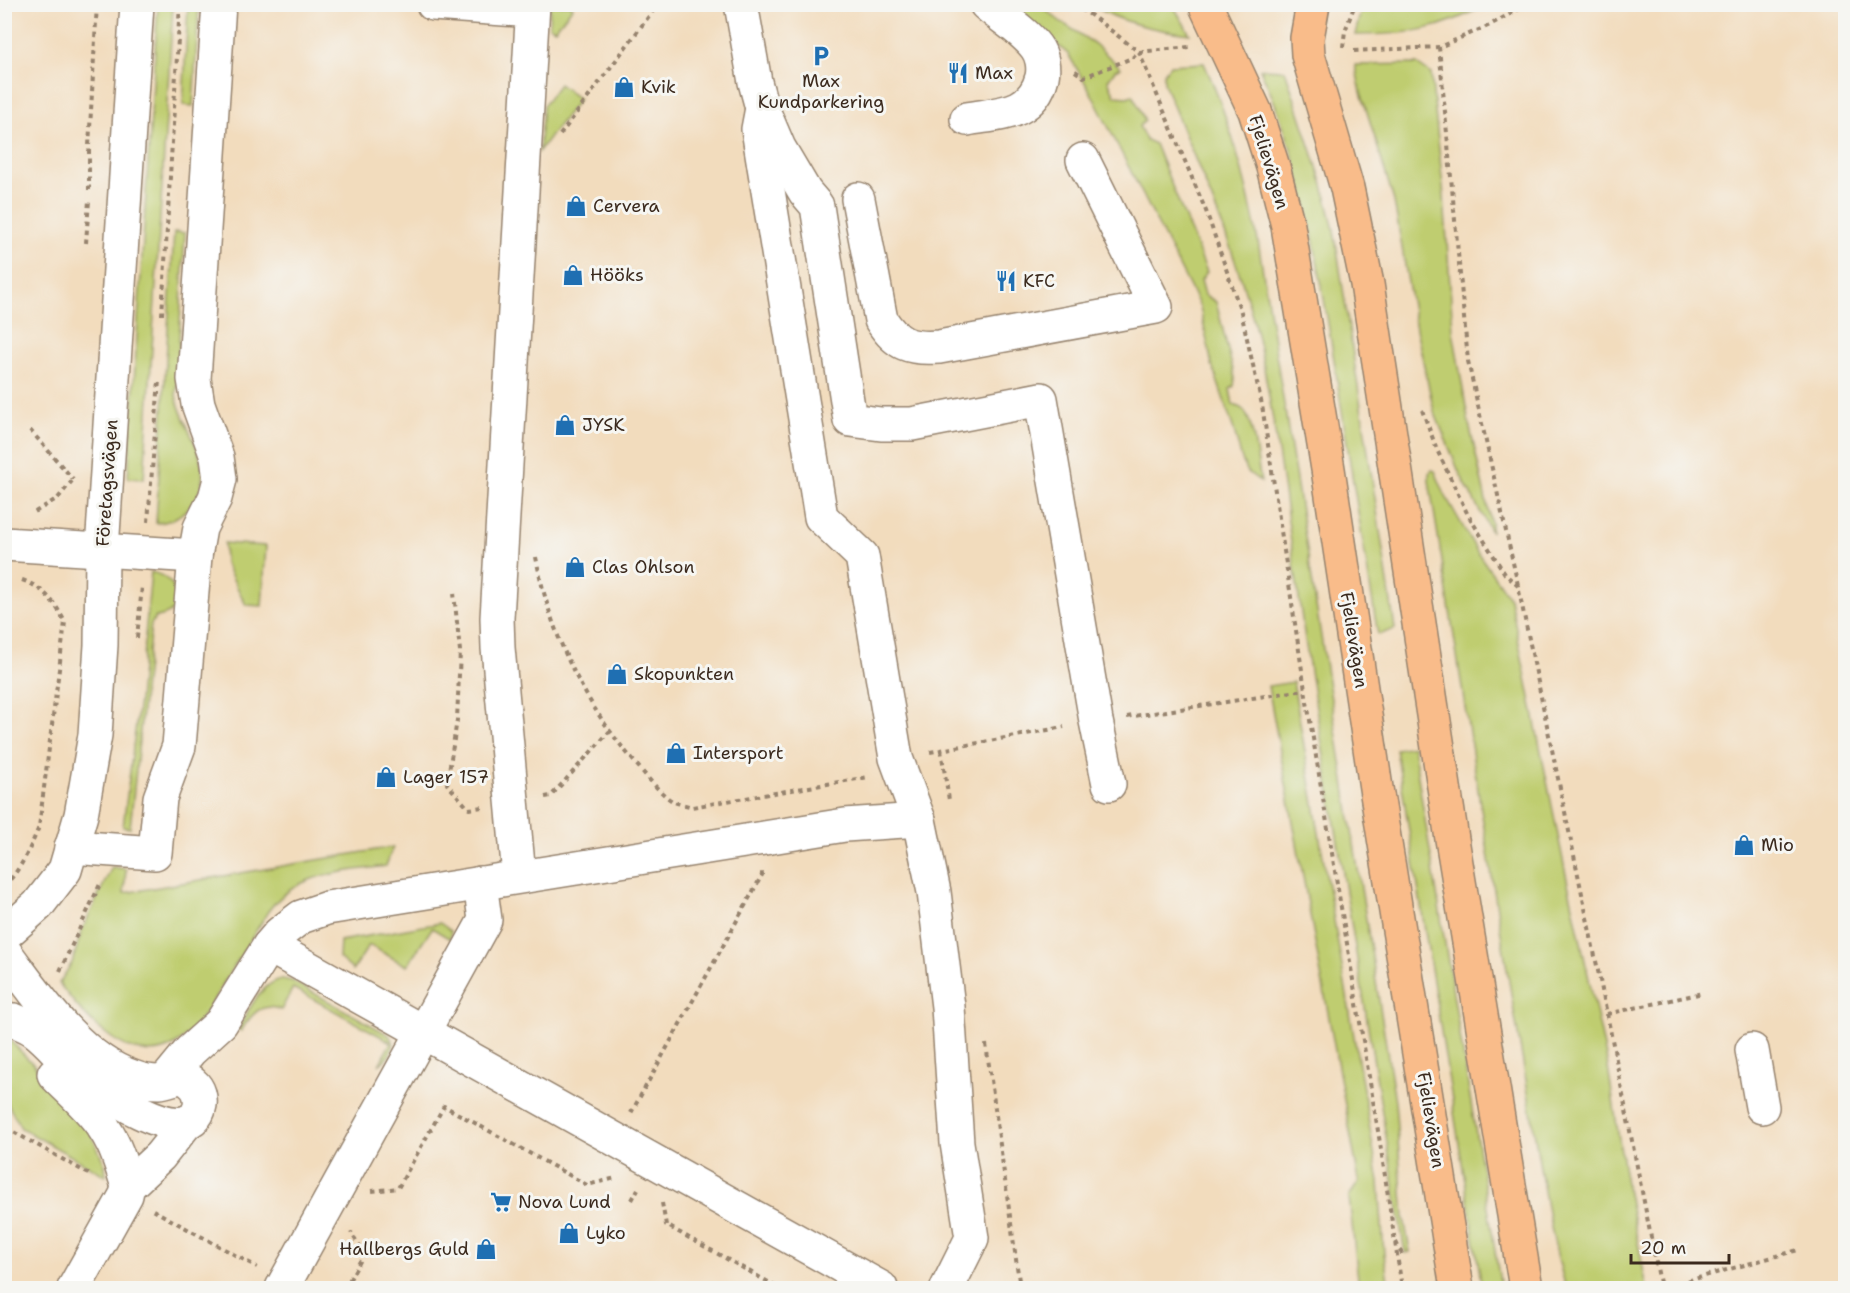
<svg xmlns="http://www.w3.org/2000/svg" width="1850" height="1293" viewBox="0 0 1850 1293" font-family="'Shantell Sans',sans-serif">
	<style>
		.green { fill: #bfcd6f; stroke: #7d7c46; stroke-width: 1.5 }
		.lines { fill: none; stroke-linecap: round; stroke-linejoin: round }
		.minor-casing { stroke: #96836e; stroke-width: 36 }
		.major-casing { stroke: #96836e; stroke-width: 36 }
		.path { stroke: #96836e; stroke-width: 4; stroke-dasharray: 4.5 4.5; stroke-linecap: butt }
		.minor { stroke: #fff; stroke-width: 33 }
		.major { stroke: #f9bc8a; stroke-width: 33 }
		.labels { text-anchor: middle; stroke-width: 6; stroke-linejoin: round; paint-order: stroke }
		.poi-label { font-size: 18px; fill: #3b2a1e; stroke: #f6f6f2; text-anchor: start }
		.street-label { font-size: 18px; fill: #3b2a1e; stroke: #f6f6f2 }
	</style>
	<rect width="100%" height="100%" fill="#f6f6f2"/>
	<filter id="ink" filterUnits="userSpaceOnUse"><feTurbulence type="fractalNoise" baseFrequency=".0167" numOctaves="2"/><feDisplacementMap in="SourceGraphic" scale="12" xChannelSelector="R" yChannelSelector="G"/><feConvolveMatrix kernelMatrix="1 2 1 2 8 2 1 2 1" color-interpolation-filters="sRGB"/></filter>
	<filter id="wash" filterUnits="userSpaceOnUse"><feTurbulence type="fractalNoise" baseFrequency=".008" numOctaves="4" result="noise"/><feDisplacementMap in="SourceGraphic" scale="24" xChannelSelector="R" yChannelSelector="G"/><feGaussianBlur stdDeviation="1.35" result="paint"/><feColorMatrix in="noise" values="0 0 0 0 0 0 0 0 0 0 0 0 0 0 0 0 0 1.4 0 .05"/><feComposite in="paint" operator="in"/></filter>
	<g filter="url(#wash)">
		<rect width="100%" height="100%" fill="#f2dcbd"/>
		<!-- green -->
		<g class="green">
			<path d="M158 5H173L144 479 128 478Z"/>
			<path d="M188 5H199L193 106 183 105Z"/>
			<path d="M550 5H569L573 7 555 29 549 26Z"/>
			<path d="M1009 5H1039L1061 22 1095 44 1121 68 1115 70 1108 80 1115 96 1127 97 1133 95 1145 121 1139 126 1146 140 1155 144 1207 272 1201 280 1205 295 1216 302 1235 378 1234 386 1230 389 1233 405C1238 406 1242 408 1245 412 1255 429 1257 462 1261 482L1248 472 1242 460 1234 430 1212 365 1200 307 1089 89 1068 54Z"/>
			<path d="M1092 5H1173L1190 34C1155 30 1121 23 1092 5Z"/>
			<path d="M1365 5V4L1486 5C1440 30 1408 35 1355 35L1360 14Z"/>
			<path d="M1204 63C1230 120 1246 179 1258 241L1395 1101 1404 1218 1410 1252 1405 1253C1372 1051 1338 849 1306 646 1294 569 1285 491 1272 414 1266 378 1260 342 1250 308 1228 230 1193 157 1164 83V73L1170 65Z"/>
			<path d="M1417 64 1431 74 1444 196 1453 331 1468 419 1491 523V532L1459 472 1434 411 1416 329 1394 201 1361 92 1355 65Z"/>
			<path d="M1260 69 1285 70 1323 185 1334 230 1395 629 1378 635C1363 543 1348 452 1334 360 1318 261 1304 161 1260 69Z"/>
			<path d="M559 84 579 99 539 151 543 106Z"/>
			<path d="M174 232 185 233 176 395C183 433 224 471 188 508 179 517 169 523 156 523Z"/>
			<path d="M1432 470 1435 471 1445 495 1478 553 1510 599 1565 870 1607 1061 1625 1178 1647 1288H1566C1544 1213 1536 1135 1522 1057 1488 866 1461 673 1429 481V473Z"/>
			<path d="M224 543 266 546 262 606 246 605 225 563Z"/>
			<path d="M151 572C181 578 188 614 156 617L151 624 130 828 123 827 139 700Z"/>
			<path d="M1293 682 1379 1182 1384 1254 1389 1288H1359L1349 1197 1359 1181 1268 686Z"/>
			<path d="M1413 746 1501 1288H1482L1396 749Z"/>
			<path d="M393 847 386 866C341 873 299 871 269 910 254 934 240 957 225 981 211 1003 198 1031 174 1045 130 1071 82 1015 59 983L72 963 82 930 112 867 126 869 124 893Z"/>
			<path d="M440 923 451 931 450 939 432 928 407 966 369 945 353 970 339 958 340 941Z"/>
			<path d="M282 979 292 981 389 1035 394 1044 389 1056 379 1065 391 1042 293 988 281 1010C261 1001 251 1015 241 1031L238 1029C248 1012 260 983 282 979Z"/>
			<path d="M5 1035 84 1117 105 1165 106 1176 21 1128 5 1099Z"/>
		</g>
	</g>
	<g filter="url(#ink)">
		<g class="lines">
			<defs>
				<g id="minor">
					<path d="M433 4 532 11"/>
					<path d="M741 4 755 82 762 108 779 148 805 192 817 206 850 420 881 424H912L1041 399 1096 721 1109 784"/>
					<path d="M762 108 758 129 821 517 862 556 896 758 919 820 934 892 948 1007 957 1143 972 1238 947 1288"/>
					<path d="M967 119C999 113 1032 116 1042 77 1044 67 1042 55 1036 47 1023 30 1002 18 986 4"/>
					<path d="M858 199 881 320C897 345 910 349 939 347L1156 307 1083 160"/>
					<path d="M4 544 195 556 200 528 215 498 220 479 217 457 198 404 194 379 219 4"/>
					<path d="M71 847 155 853 160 798 179 746 195 556"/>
					<path d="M519 876 498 648 497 618 533 4"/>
					<path d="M4 935 38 905 65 870 81 815 95 735 101 645 102 550 137 4"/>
					<path d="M269 946 881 1288"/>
					<path d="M4 951C37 995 78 1059 133 1077 141 1080 151 1082 159 1082 173 1081 180 1071 193 1084 199 1089 201 1098 200 1105 191 1157 91 1084 74 1068 60 1056 49 1041 34 1030 28 1026 20 1023 14 1020"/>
					<path d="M1752 1050 1762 1107"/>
					<path d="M54 1074C74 1095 99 1115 112 1142 119 1155 123 1172 128 1186"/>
					<path d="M167 1079 190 1051 221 1023 269 946 280 933 301 917 327 908 845 825 919 820"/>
					<path d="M74 1288 126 1195 128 1186 160 1156 187 1122"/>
					<path d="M282 1288 485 920 480 883"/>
				</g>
				<g id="major">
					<path d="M1205 4 1255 111 1273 167 1288 226 1328 469 1376 788 1457 1288"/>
					<path d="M1313 4 1307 38 1308 55 1347 188 1367 284 1452 839 1526 1288"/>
				</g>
			</defs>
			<!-- minor casing -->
			<use href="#minor" class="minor-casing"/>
			<!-- major casing -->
			<use href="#major" class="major-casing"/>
			<!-- path -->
			<g class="path">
				<path d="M1073 4 1092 16 1139 52 1206 211 1241 312 1262 405 1305 690 1380 1143 1402 1288"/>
				<path d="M1343 47 1345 31 1355 4"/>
				<path d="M1439 47 1468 361 1518 585"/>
				<path d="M1354 51 1439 47 1488 26 1528 4"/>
				<path d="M1075 71 1084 77 1132 58 1139 52 1189 47"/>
				<path d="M560 135 658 4"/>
				<path d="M89 190V146L97 4"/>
				<path d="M86 243 89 200"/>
				<path d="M162 315 180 4"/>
				<path d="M1422 410 1438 452 1468 515 1505 574 1518 586 1607 1014 1661 1288"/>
				<path d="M30 430 73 479"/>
				<path d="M35 512 58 498 72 481"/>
				<path d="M148 522 159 380"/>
				<path d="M536 557C550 634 582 700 632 759 642 771 661 795 674 802 679 804 687 805 692 807L869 777"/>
				<path d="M454 593 460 651 457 720 447 784 469 809 482 807"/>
				<path d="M137 638 142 586"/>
				<path d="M1127 717 1305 690"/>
				<path d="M941 750 949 800"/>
				<path d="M930 752 1064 727"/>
				<path d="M545 797 551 796 609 732"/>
				<path d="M4 886C21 870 30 848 39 827L65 622C54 601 44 588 22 580"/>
				<path d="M60 971 101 882"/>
				<path d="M1607 1014 1703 993"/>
				<path d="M986 1044 1020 1288"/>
				<path d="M631 1113 762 875V872"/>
				<path d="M4 1118 10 1130 89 1174"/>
				<path d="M372 1191 398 1188 444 1106 587 1185 616 1178"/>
				<path d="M632 1200 638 1189"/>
				<path d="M662 1203 666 1225 779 1288"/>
				<path d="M153 1210 257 1267"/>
				<path d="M1396 1242 1402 1254"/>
				<path d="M345 1288 364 1254 351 1232"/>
				<path d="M1662 1288 1798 1250"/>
			</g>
			<!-- minor -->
			<use href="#minor" class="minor"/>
			<!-- major -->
			<use href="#major" class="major"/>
		</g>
	</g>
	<!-- icons -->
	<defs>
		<symbol id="parking-bare" viewBox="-9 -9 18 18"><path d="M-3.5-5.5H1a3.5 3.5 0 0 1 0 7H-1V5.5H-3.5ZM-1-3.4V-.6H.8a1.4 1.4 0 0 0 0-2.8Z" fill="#1f6fb2" stroke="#f6f6f2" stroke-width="2.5" paint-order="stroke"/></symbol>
		<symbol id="restaurant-bare" viewBox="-9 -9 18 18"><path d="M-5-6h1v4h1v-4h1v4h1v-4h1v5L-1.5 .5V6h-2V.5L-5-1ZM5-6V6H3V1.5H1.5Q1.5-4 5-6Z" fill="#1f6fb2" stroke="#f6f6f2" stroke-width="2.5" paint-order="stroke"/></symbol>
		<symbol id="shop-bare" viewBox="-9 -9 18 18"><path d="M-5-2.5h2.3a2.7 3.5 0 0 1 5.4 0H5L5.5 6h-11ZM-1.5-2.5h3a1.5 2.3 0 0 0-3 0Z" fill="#1f6fb2" stroke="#f6f6f2" stroke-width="2.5" paint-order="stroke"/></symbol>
		<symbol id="supermarket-bare" viewBox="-9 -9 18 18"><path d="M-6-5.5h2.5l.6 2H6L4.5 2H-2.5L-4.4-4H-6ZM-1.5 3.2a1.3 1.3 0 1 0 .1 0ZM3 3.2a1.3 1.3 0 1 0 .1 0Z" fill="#1f6fb2" stroke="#f6f6f2" stroke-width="2.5" paint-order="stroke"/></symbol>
	</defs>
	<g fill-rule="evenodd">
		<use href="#parking-bare" x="806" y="41" width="30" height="30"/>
		<use href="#restaurant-bare" x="943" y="58" width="30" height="30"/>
		<use href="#shop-bare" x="609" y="72" width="30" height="30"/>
		<use href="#shop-bare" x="561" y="191" width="30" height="30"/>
		<use href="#shop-bare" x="558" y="260" width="30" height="30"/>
		<use href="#restaurant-bare" x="991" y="266" width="30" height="30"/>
		<use href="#shop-bare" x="550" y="410" width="30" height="30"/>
		<use href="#shop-bare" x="560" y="552" width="30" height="30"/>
		<use href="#shop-bare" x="602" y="659" width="30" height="30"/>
		<use href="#shop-bare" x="661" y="738" width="30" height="30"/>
		<use href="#shop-bare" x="371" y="762" width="30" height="30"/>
		<use href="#shop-bare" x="1729" y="830" width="30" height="30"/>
		<use href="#supermarket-bare" x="486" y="1187" width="30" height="30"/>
		<use href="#shop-bare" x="554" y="1218" width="30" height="30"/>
		<use href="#shop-bare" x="471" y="1234" width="30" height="30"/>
	</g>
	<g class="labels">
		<!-- poi labels -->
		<g class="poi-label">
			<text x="975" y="79">Max</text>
			<text x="821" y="87" text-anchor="middle">Max<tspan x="821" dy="21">Kundparkering</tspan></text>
			<text x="641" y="93">Kvik</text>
			<text x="593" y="212">Cervera</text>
			<text x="590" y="281">Hööks</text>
			<text x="1023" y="287">KFC</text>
			<text x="582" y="431">JYSK</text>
			<text x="592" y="573">Clas Ohlson</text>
			<text x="634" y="680">Skopunkten</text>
			<text x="693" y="759">Intersport</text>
			<text x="403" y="783">Lager 157</text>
			<text x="1761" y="851">Mio</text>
			<text x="518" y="1208">Nova Lund</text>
			<text x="586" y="1239">Lyko</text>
			<text x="469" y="1255" text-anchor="end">Hallbergs Guld</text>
		</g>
		<!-- street labels -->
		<g class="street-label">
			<text transform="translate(1269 162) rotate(73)" y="6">Fjelievägen</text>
			<text transform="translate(107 483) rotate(-86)" y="6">Företagsvägen</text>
			<text transform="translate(1354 640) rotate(81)" y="6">Fjelievägen</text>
			<text transform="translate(1431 1120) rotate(81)" y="6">Fjelievägen</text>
		</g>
	</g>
	<!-- margin -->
	<rect width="1850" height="1293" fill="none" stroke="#f6f6f2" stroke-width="24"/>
	<!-- scale -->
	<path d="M1631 1254v9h98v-9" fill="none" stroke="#3b2a1e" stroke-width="3"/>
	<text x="1640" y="1254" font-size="18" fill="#3b2a1e" stroke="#f6f6f2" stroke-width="4.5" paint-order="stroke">20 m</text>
</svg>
